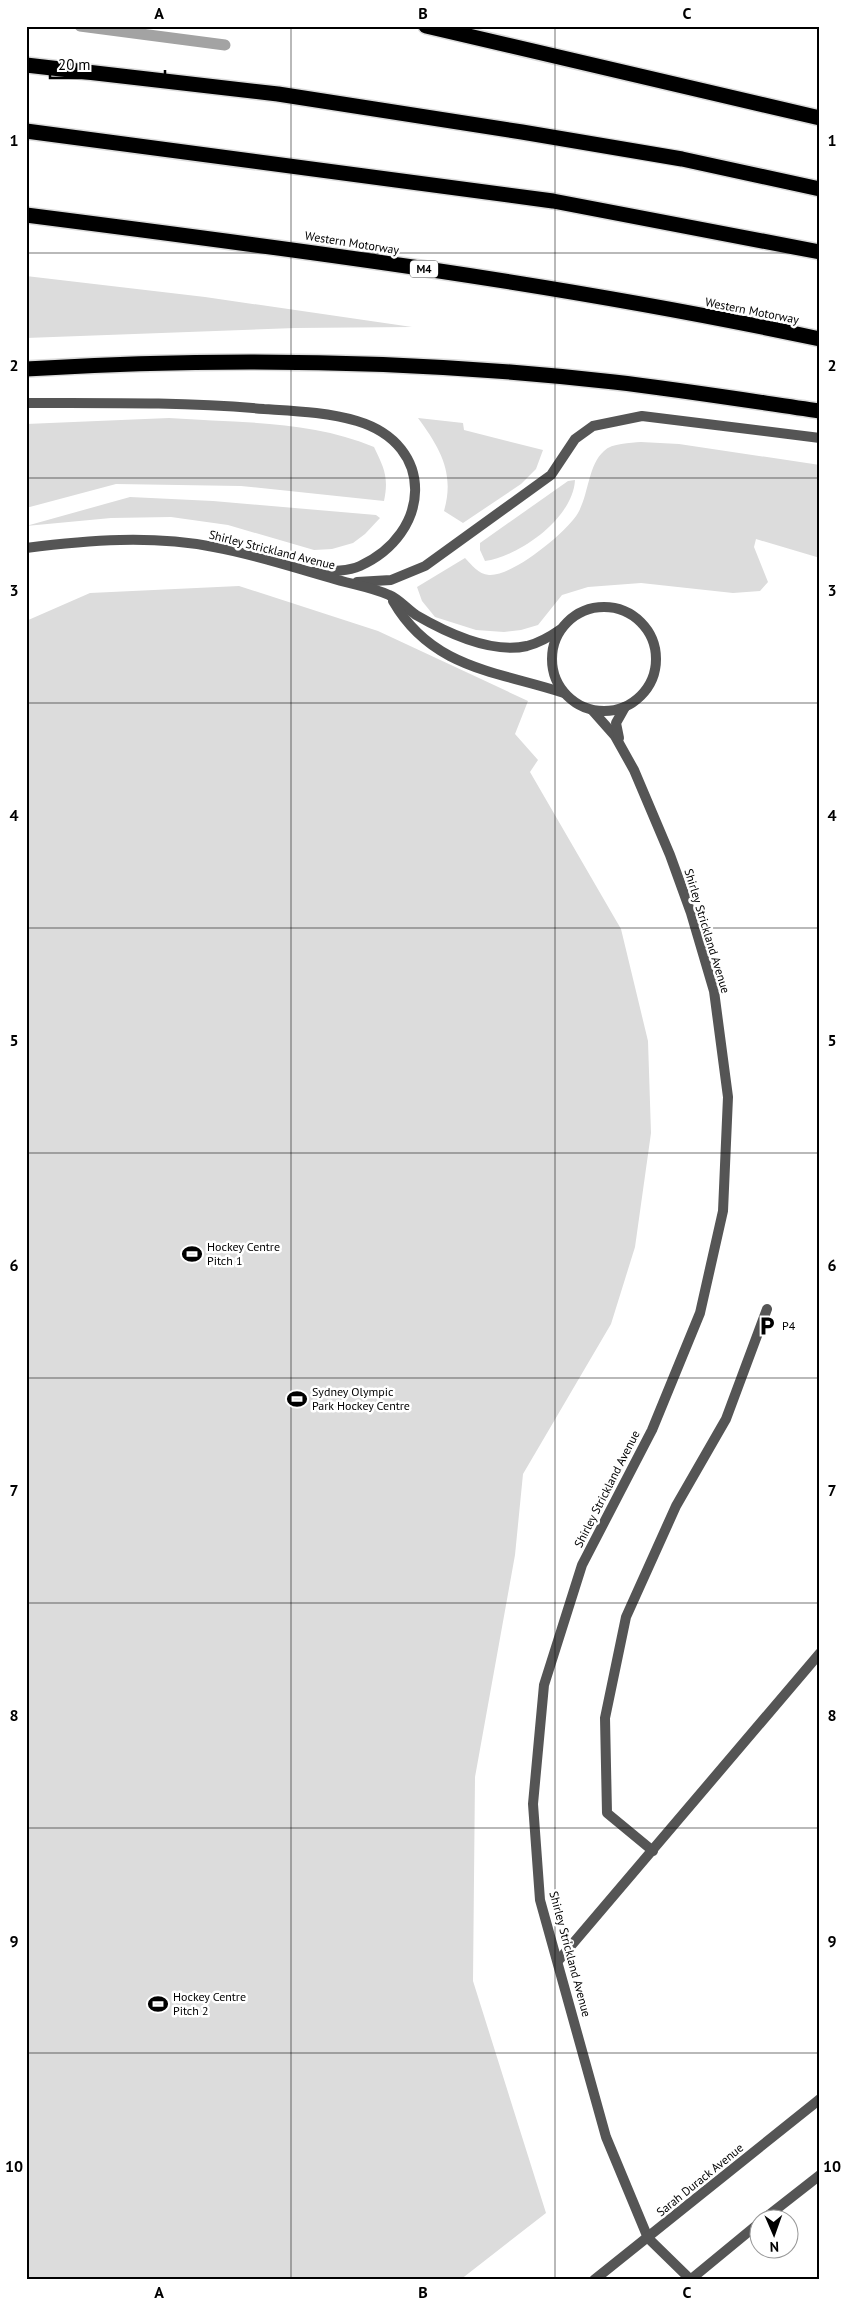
<svg xmlns="http://www.w3.org/2000/svg" width="846" height="2306" viewBox="0 0 846 2306" font-family="'PT Sans',sans-serif">
	<style>
		.green { fill: #dcdcdc }
		.lines { fill: none; stroke-linecap: round; stroke-linejoin: round }
		.stream { stroke: #a3a3a3; stroke-width: 11 }
		.motorway-casing { stroke: #dbdbdb; stroke-width: 18 }
		.service { stroke: #555; stroke-width: 10 }
		.minor { stroke: #555; stroke-width: 10 }
		.tertiary { stroke: #555; stroke-width: 10 }
		.motorway { stroke: #000; stroke-width: 15 }
		.grid { fill: none; stroke: #000; stroke-width: 1; stroke-opacity: 0.55 }
		.labels { text-anchor: middle; stroke-width: 5; stroke-linejoin: round; paint-order: stroke }
		.shield { fill: #fff; stroke: #4c4c4c; stroke-width: 1 }
		.shield-label { font-size: 11px; font-weight: bold; fill: #000 }
		.street-label { font-size: 12px; fill: #000; stroke: #fff }
		.poi-label { font-size: 12px; fill: #000; stroke: #fff; text-anchor: start }
		.neatline { fill: none; stroke: #000; stroke-width: 2 }
		.grid-label { font-size: 16px; text-anchor: middle; font-weight: bold; fill: #000 }
	</style>
	<rect width="100%" height="100%" fill="#fff"/>
	<!-- green -->
	<g class="green">
		<path d="M26 276 205 297 412 327 295 328 26 338Z"/>
		<path d="M169 418C237 423 310 420 374 447 384 468 389 477 384 501L241 486 116 484 26 508V424Z"/>
		<path d="M418 418 463 423 464 430 543 450 536 469 521 484 463 523 444 511C455 473 440 448 418 418Z"/>
		<path d="M641 442 679 444 820 465V558L756 539 754 547 768 582 760 591 733 593 641 583 588 587 562 595 538 625 521 630 504 632 476 630 435 617 422 601 417 587 465 558C472 565 478 574 489 575 512 577 567 532 578 513 589 494 588 465 604 451 612 443 630 443 641 442Z"/>
		<path d="M575 480C573 518 520 556 485 561L480 550V543L568 481Z"/>
		<path d="M130 497 213 501 376 515 380 518 365 534 353 543 332 549 314 550 228 525 171 517 111 518 26 526Z"/>
		<path d="M239 586 378 631 528 701 515 734 538 760 530 772 621 929 648 1041 651 1133 635 1247 611 1324 523 1474 515 1555 475 1777 473 1981 546 2213 460 2280H26V621L90 593Z"/>
	</g>
	<g class="lines">
		<!-- stream -->
		<path class="stream" d="M80 26 225 45"/>
		<defs>
			<g id="motorway">
				<path d="M426 26 820 118"/>
				<path d="M26 65 278 94 522 132 682 159 820 189"/>
				<path d="M26 131 553 201 820 252"/>
				<path d="M26 215C292 249 558 283 820 339"/>
				<path d="M26 369C221 357 420 360 614 382 682 390 751 401 820 411"/>
			</g>
		</defs>
		<!-- motorway casing -->
		<use href="#motorway" class="motorway-casing"/>
		<!-- service -->
		<g class="service">
			<path d="M26 403C106 403 185 402 264 409 295 411 327 412 357 421 437 445 431 534 360 566 346 572 329 571 315 571"/>
			<path d="M357 582 391 580 425 566 551 475 575 439 593 426 642 416 820 438"/>
			<path d="M653 1851 607 1813 605 1718 626 1617 676 1506 726 1419 767 1309"/>
			<path d="M558 1961 820 1653"/>
		</g>
		<!-- minor -->
		<g class="minor">
			<path d="M26 548C89 540 151 535 214 547 254 554 292 567 331 578 350 584 371 587 389 595 399 599 407 609 416 615 447 633 491 654 527 646 539 643 551 636 561 629"/>
			<path d="M393 601C432 669 497 671 564 693"/>
			<circle cx="604" cy="659" r="52"/>
			<path d="M592 710 615 736 634 770 670 855 691 913 714 991 728 1097 723 1211 700 1313 652 1430 582 1565 544 1685 533 1804 540 1900 606 2137 648 2238 690 2279"/>
			<path d="M619 738 616 723 625 707"/>
		</g>
		<!-- tertiary -->
		<g class="tertiary">
			<path d="M765 2218 820 2175"/>
			<path d="M594 2280 820 2099"/>
			<path d="M690 2280 758 2224"/>
		</g>
		<!-- motorway -->
		<use href="#motorway" class="motorway"/>
	</g>
	<!-- grid -->
	<path class="grid" d="M291 26V2280M555 26V2280M26 253H820M26 478H820M26 703H820M26 928H820M26 1153H820M26 1378H820M26 1603H820M26 1828H820M26 2053H820"/>
	<!-- icons -->
	<defs>
		<symbol id="stadium-bare" viewBox="-9 -9 18 18"><path d="M0-5a6.5 5 0 1 0 0 10a6.5 5 0 1 0 0-10ZM-3.5-1.8h7v3.6h-7Z" fill="#000" stroke="#fff" stroke-width="2.5" paint-order="stroke"/></symbol>
		<symbol id="parking-bare" viewBox="-9 -9 18 18"><path d="M-3.5-5.5H1a3.5 3.5 0 0 1 0 7H-1V5.5H-3.5ZM-1-3.4V-.6H.8a1.4 1.4 0 0 0 0-2.8Z" fill="#000" stroke="#fff" stroke-width="2.5" paint-order="stroke"/></symbol>
	</defs>
	<g fill-rule="evenodd">
		<use href="#stadium-bare" x="178" y="1240" width="28" height="28"/>
		<use href="#parking-bare" x="753" y="1312" width="28" height="28"/>
		<use href="#stadium-bare" x="283" y="1385" width="28" height="28"/>
		<use href="#stadium-bare" x="144" y="1990" width="28" height="28"/>
	</g>
	<g class="labels">
		<!-- shield labels -->
		<rect class="shield" x="410" y="260.5" width="28" height="17" rx="4"/>
		<g class="shield-label">
			<text x="424" y="273">M4</text>
		</g>
		<!-- street labels -->
		<g class="street-label">
			<text transform="translate(352 243) rotate(9)" y="4">Western Motorway</text>
			<text transform="translate(752 311) rotate(11)" y="4">Western Motorway</text>
			<text transform="translate(272 550) rotate(14)" y="4">Shirley Strickland Avenue</text>
			<text transform="translate(707 931) rotate(73)" y="4">Shirley Strickland Avenue</text>
			<text transform="translate(607 1489) rotate(-63)" y="4">Shirley Strickland Avenue</text>
			<text transform="translate(570 1954) rotate(75)" y="4">Shirley Strickland Avenue</text>
			<text transform="translate(700 2180) rotate(-39)" y="4">Sarah Durack Avenue</text>
		</g>
		<!-- poi labels -->
		<g class="poi-label">
			<text x="207" y="1251">Hockey Centre<tspan x="207" dy="14">Pitch 1</tspan></text>
			<text x="782" y="1330">P4</text>
			<text x="312" y="1396">Sydney Olympic<tspan x="312" dy="14">Park Hockey Centre</tspan></text>
			<text x="173" y="2001">Hockey Centre<tspan x="173" dy="14">Pitch 2</tspan></text>
		</g>
	</g>
	<!-- border -->
	<rect width="846" height="2306" fill="none" stroke="#ffffff" stroke-width="55"/>
	<!-- north arrow -->
	<g transform="translate(774 2234) rotate(178)"><circle r="24" fill="#ffffff" stroke="#999999"/>
	<path d="M0-4L9 19L0 12L-9 19Z" fill="#000000"/>
	<text y="-8" font-size="14" font-weight="bold" text-anchor="middle" fill="#000000">N</text>
	</g>
	<!-- scale -->
	<path d="M50 70v8h115v-8" fill="none" stroke="#000000" stroke-width="2.5"/>
	<text x="58" y="70" font-size="15" fill="#000000" stroke="#ffffff" stroke-width="4" paint-order="stroke">20 m</text>
	<rect x="28" y="28" width="790" height="2250" class="neatline"/>
	<g class="grid-label">
		<text x="159" y="19">A</text>
		<text x="423" y="19">B</text>
		<text x="687" y="19">C</text>
		<text x="14" y="146">1</text>
		<text x="832" y="146">1</text>
		<text x="14" y="371">2</text>
		<text x="832" y="371">2</text>
		<text x="14" y="596">3</text>
		<text x="832" y="596">3</text>
		<text x="14" y="821">4</text>
		<text x="832" y="821">4</text>
		<text x="14" y="1046">5</text>
		<text x="832" y="1046">5</text>
		<text x="14" y="1271">6</text>
		<text x="832" y="1271">6</text>
		<text x="14" y="1496">7</text>
		<text x="832" y="1496">7</text>
		<text x="14" y="1721">8</text>
		<text x="832" y="1721">8</text>
		<text x="14" y="1947">9</text>
		<text x="832" y="1947">9</text>
		<text x="14" y="2172">10</text>
		<text x="832" y="2172">10</text>
		<text x="159" y="2298">A</text>
		<text x="423" y="2298">B</text>
		<text x="687" y="2298">C</text>
	</g>
</svg>
